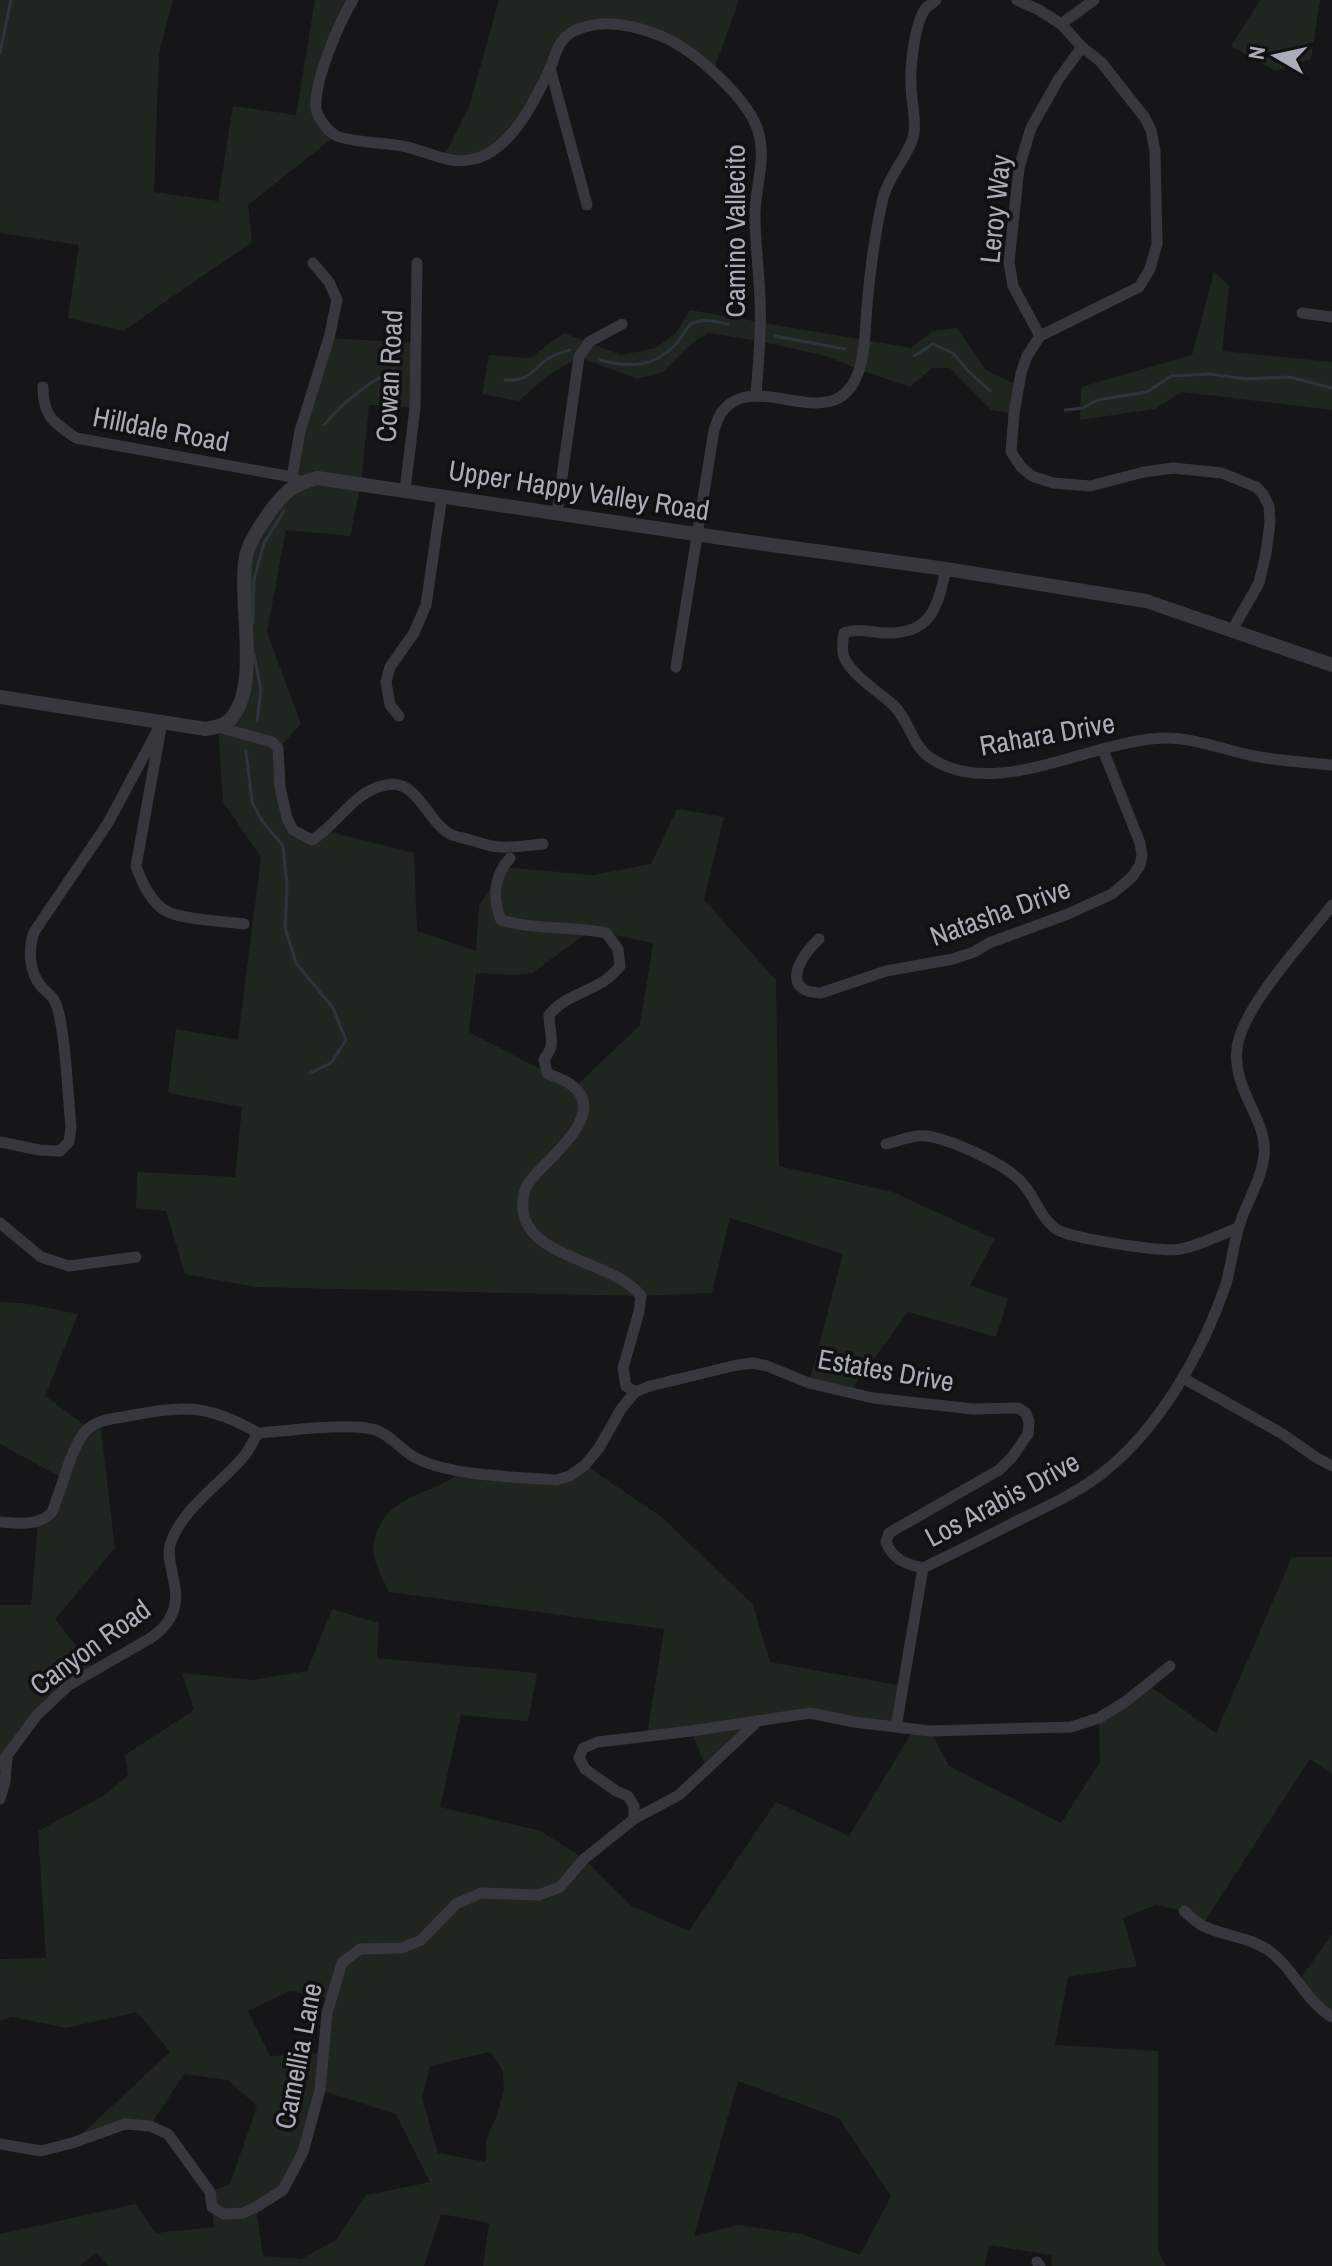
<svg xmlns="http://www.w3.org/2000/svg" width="1332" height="2266" viewBox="0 0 1332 2266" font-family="'Archivo Narrow',sans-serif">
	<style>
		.green { fill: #1e261f; fill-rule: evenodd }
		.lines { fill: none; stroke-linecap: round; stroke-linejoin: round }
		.stream { stroke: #2c353c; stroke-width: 3 }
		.minor { stroke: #37383d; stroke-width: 11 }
		.tertiary { stroke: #37383d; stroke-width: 14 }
		.labels { text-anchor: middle; stroke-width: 7; stroke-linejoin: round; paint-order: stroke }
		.street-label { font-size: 28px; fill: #a8adb8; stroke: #111113 }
	</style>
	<rect width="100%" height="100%" fill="#161618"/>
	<!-- green -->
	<g class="green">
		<path d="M0 0H173L159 53 154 192 218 201 233 106 296 115 315 0H353L343 16 316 111 335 136 248 205 252 242 123 331 68 318 79 245 0 233Z"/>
		<path d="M499 0H739L713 72 674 41 609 23 574 31 513 131 480 157 442 160 469 107Z"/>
		<path d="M1260 0H1320L1311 59 1275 71 1231 46Z"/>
		<path d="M1214 272 1229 286 1222 351 1332 362V410L1182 392 1155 409 1080 420 1081 387 1192 355Z"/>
		<path d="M690 310 911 348 933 331 957 328 986 370 1019 386 1014 414 991 410 950 368H932L910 387 860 370 826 356 759 341 708 333 692 343 663 372 637 379 579 357 547 376 519 401 482 394 489 355 530 358 564 333 621 355 656 348 676 333Z"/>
		<path d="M329 338 416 343 415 408 369 405 361 484 350 536 286 530 267 632 301 724 278 749 287 818 306 837 326 831 414 853 417 931 476 951 479 905 497 880 502 867 593 875 651 864 677 809 724 817 704 900 776 980 779 1166 893 1192 995 1239 970 1285 1008 1299 996 1337 908 1312 849 1393 809 1383 843 1254 730 1218 712 1293 641 1296 255 1287 185 1274 166 1211 136 1208 137 1172 235 1177 242 1107 168 1093 176 1029 238 1040 261 857 223 802 218 727 240 703 246 557 292 477ZM591 930 653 943 640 1025 575 1087 469 1032 476 973 514 975 532 973Z"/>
		<path d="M0 1302 23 1303 78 1314 45 1396 89 1428 100 1422 115 1548 55 1619 95 1670 69 1685 0 1759V1605H31L38 1522 52 1512 64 1479 0 1444Z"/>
		<path d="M585 1465 663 1518 753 1605 770 1662 903 1686 896 1727 810 1713 759 1721 709 1774 691 1731 647 1736 664 1629 389 1592C384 1581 377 1568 374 1557 372 1548 374 1539 377 1532 391 1493 433 1495 462 1471L556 1480Z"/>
		<path d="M1292 1557H1332V1774L1310 1759 1202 1925 1184 1911 1156 1905 1123 1918 1137 1966 1068 1977 1055 2045 1158 2051V2251L1166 2266H1052L1051 2255 989 2245 985 2266H483L489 2223 441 2214 424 2266H108L96 2252 80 2266H0V2234L135 2204 156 2233 214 2227 210 2192 230 2184 257 2106 228 2080 184 2074 150 2126 124 2124 72 2143 170 2052 137 2012 66 2028 12 2017 0 2021V1959L46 1958 38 1831 105 1795 128 1775 125 1755 194 1710 182 1673 252 1680 307 1671 332 1609 379 1623 377 1658 537 1673 528 1721 461 1715 440 1807 541 1831 584 1859 632 1906 689 1931 776 1802 849 1836 914 1729 930 1731 949 1766 1061 1823 1100 1762 1099 1718 1147 1684 1216 1733ZM290 1991 331 1999 323 2053 270 2056 248 2011ZM490 2052 503 2071 504 2090 495 2120 486 2140V2162L438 2153 422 2098 430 2066ZM738 2081 839 2118 891 2196 860 2255 801 2234 738 2225 694 2236ZM320 2090 396 2114 430 2182 366 2195 336 2240 301 2259 263 2256 256 2207 283 2190 303 2152Z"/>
		<path d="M1332 1934V2017L1298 1982Z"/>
	</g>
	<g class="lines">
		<!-- stream -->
		<g class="stream">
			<path d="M0 53 11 0"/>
			<path d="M775 336 845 349"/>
			<path d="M914 356 933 344 953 353 969 372 990 391"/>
			<path d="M600 360C629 368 653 368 675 345 681 339 685 329 691 324 702 317 717 322 728 324"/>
			<path d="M505 380C534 381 531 368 551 357 557 354 564 352 570 350"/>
			<path d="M1065 410 1083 408 1097 400 1147 392 1171 376 1210 374 1245 379 1289 377 1332 388"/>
			<path d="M324 425C345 400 367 384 394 369"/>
			<path d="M253 623 254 579 264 543 284 511"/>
			<path d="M254 654 261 690 257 721"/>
			<path d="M246 751 252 802 262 821 283 846 287 887 285 928 296 963 333 1008 346 1040 331 1063 310 1073"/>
		</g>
		<!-- minor -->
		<g class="minor">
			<path d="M353 0C339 22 314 81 316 108 317 117 328 132 337 136 350 142 385 143 402 146 429 151 450 167 478 158 513 146 534 102 549 71 556 55 557 40 574 31 602 17 634 25 661 36 693 49 748 98 758 131 767 159 755 187 755 215 755 243 759 271 760 299 762 331 758 364 756 396"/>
			<path d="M1017 0 1039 10 1061 24 1082 47 1101 62 1145 118 1151 130 1155 151 1157 244 1150 269 1139 287 1040 336 1027 356 1021 373 1014 414 1011 452 1022 468 1032 476 1053 483 1090 486 1144 472 1173 468 1222 473 1256 487 1263 494 1269 506 1270 523 1266 553 1259 583 1231 632"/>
			<path d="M1061 24 1094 0"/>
			<path d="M550 68 587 205"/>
			<path d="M1302 313 1332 317"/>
			<path d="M1040 336 1013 286 1009 262 1019 168 1031 128 1058 80 1082 47"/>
			<path d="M43 387C43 416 53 422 76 438L292 477 300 483"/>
			<path d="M292 477 300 431 329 338 337 300 329 282 313 263"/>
			<path d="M405 490 415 408 417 263"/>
			<path d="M557 512 579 357 589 342 622 324"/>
			<path d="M946 569C937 609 931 635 883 633 869 632 857 628 844 633 843 640 841 649 844 657 851 674 877 691 891 703 908 717 912 745 929 757 995 803 1092 739 1165 738 1196 738 1224 750 1254 756 1279 761 1306 762 1332 765"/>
			<path d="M676 667 714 430C716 425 718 418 721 413 755 364 838 445 860 367 866 347 865 326 867 306 870 271 875 233 883 198 889 174 912 151 914 133 916 116 911 100 911 84 910 66 915 21 926 8 929 5 933 3 936 0"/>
			<path d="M399 716 390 705 386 682 390 667 414 633 426 605 442 496"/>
			<path d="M218 727 272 742 278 748 280 787 287 818 293 830 312 840C339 824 353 791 386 785 418 778 427 823 452 835 457 837 464 838 470 840 479 842 490 847 500 847 514 848 529 845 543 844"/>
			<path d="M510 858C494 876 492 898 501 920 536 930 571 926 606 933L618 949 620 966C601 992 568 991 549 1015 549 1033 557 1045 544 1059L547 1073C555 1077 568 1081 574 1087 608 1116 544 1161 530 1181 524 1189 522 1200 523 1210 528 1259 613 1260 641 1296L639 1312 623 1368 626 1386 635 1392"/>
			<path d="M819 939C800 956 779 992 821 993L886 971 953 959 974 952 989 943 1068 914 1112 894 1132 877 1140 865 1142 855 1140 843 1103 750"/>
			<path d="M0 1142 39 1150 60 1151 69 1142 71 1126C68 1101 65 1017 54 1000 51 995 45 991 41 986 29 972 28 949 34 932L108 823 162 722 136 866C141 881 152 905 168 912 186 920 223 921 244 924"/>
			<path d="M886 1144C898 1141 914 1134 927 1136 952 1140 1009 1165 1024 1185 1036 1199 1040 1217 1056 1229 1069 1238 1165 1253 1181 1249 1200 1245 1220 1235 1238 1228"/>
			<path d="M0 1223 41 1257 69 1266 136 1257"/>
			<path d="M1183 1378 1281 1433 1317 1458 1332 1466"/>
			<path d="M258 1433C287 1431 350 1422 376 1430 392 1436 402 1451 416 1458 450 1476 517 1477 556 1480L570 1476 585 1465 599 1448 621 1409 635 1392 650 1386 737 1365 753 1363 767 1366 809 1383 873 1398 973 1409 1018 1408 1026 1413 1029 1422 1028 1434 1013 1456 999 1470 889 1533 886 1542C893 1560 906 1564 923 1568"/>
			<path d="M0 1522C17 1523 39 1527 52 1512 54 1509 55 1504 56 1501 65 1479 70 1452 84 1433 93 1421 110 1419 123 1417 181 1406 205 1402 258 1433"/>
			<path d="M896 1727 923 1568C956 1552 988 1536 1021 1519 1048 1506 1076 1493 1100 1475 1159 1430 1203 1352 1226 1284 1231 1266 1233 1248 1238 1230 1244 1205 1261 1183 1264 1156 1268 1126 1242 1099 1238 1070 1236 1060 1236 1048 1239 1039 1250 999 1306 939 1332 905"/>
			<path d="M0 1765 37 1715 69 1685 149 1639C170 1626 180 1607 174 1582 172 1569 167 1558 170 1545 180 1510 223 1482 245 1455 250 1448 254 1440 258 1433"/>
			<path d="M0 1799 5 1782 7 1757"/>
			<path d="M634 1819 679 1795 758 1721"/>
			<path d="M1184 1911C1190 1916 1196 1922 1203 1926 1224 1936 1249 1937 1268 1950 1294 1968 1304 2000 1332 2017"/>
			<path d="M0 2144 41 2151 72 2143 125 2124 150 2126 168 2134 210 2192 212 2207 224 2214 243 2213 256 2207 283 2190 303 2152 320 2090 327 2013 342 1963 360 1949 402 1948 421 1940 456 1904 481 1893 539 1895 560 1887 584 1859 634 1819V1806L628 1796 616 1791 585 1769 579 1758 583 1748 598 1742 691 1731 810 1713 854 1722 930 1731 1071 1727 1099 1718 1125 1702 1170 1666"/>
			<path d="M1037 2262 1040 2266"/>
		</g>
		<!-- tertiary -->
		<path class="tertiary" d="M0 697 206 729C216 727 227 725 233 716 260 681 238 601 246 557 249 541 260 527 269 513 284 492 292 485 317 478L736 540 946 569 1146 601 1332 665"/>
	</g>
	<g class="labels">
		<!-- street labels -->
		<g class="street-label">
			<text transform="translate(995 209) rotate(-84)" y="10">Leroy Way</text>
			<text transform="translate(735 231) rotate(-90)" y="10">Camino Vallecito</text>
			<text transform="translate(389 376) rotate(-87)" y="10">Cowan Road</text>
			<text transform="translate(161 429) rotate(11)" y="10">Hilldale Road</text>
			<text transform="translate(579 490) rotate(9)" y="10">Upper Happy Valley Road</text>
			<text transform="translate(1047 734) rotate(-10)" y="10">Rahara Drive</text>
			<text transform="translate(1000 912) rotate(-20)" y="10">Natasha Drive</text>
			<text transform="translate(886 1370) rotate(10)" y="10">Estates Drive</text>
			<text transform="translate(1002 1499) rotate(-28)" y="10">Los Arabis Drive</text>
			<text transform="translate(90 1647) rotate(-36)" y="10">Canyon Road</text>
			<text transform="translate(298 2056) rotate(-79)" y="10">Camellia Lane</text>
		</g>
	</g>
	<!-- north arrow -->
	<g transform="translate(1276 56) rotate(279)" stroke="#111113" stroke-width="6" paint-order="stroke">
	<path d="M0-6L14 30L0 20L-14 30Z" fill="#a8adb8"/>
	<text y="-12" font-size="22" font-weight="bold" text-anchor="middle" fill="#a8adb8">N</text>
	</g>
</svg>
